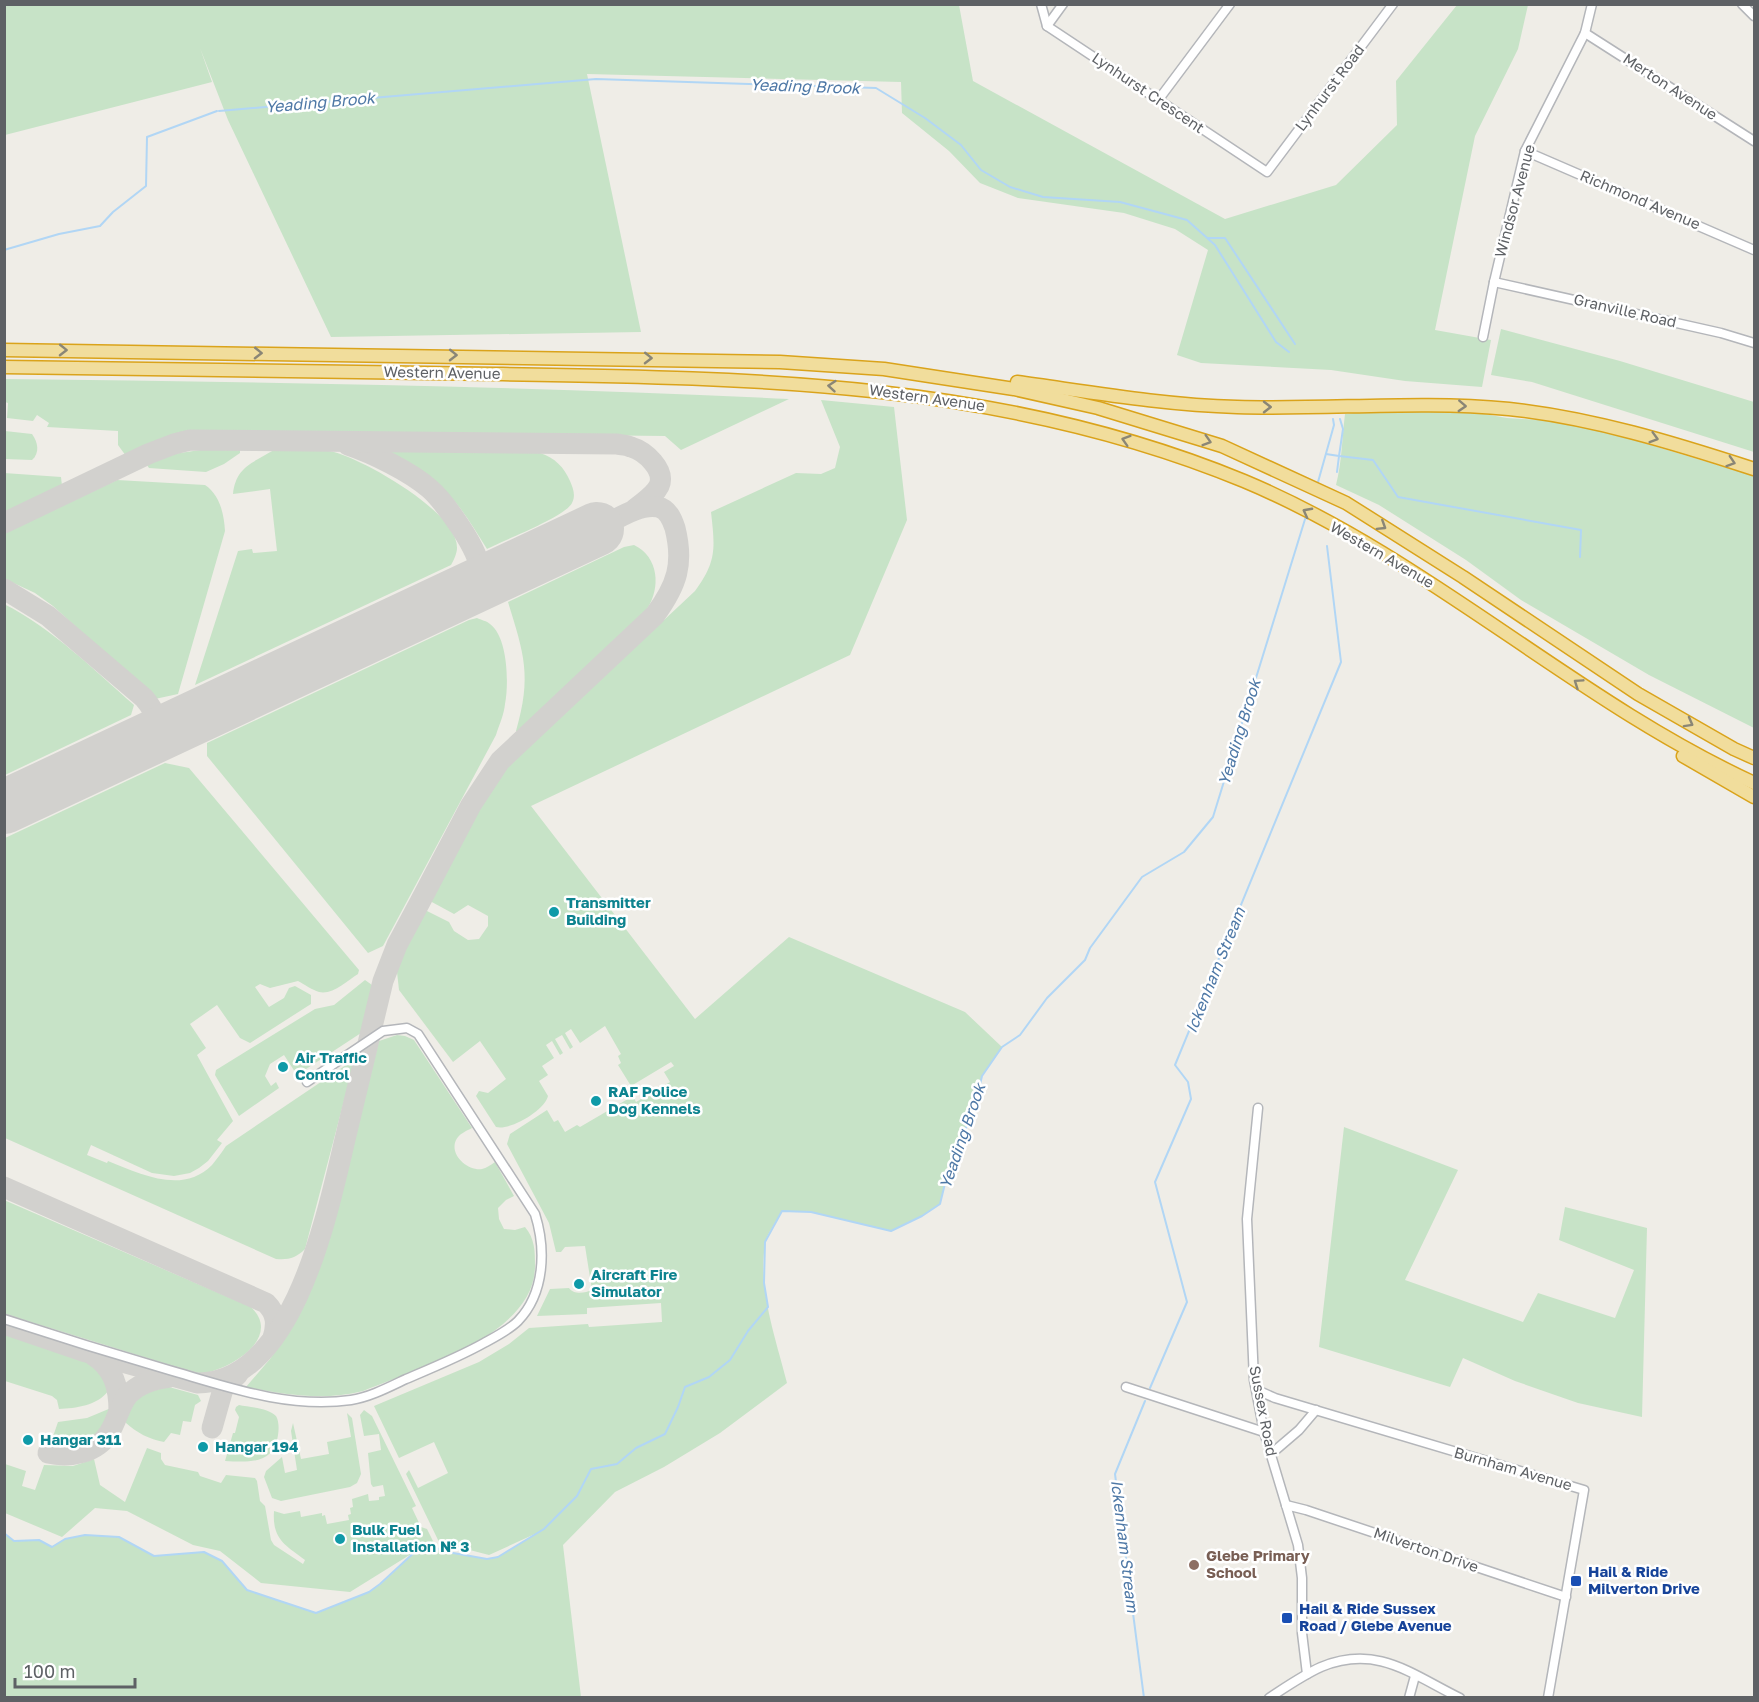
<svg xmlns="http://www.w3.org/2000/svg" width="1759" height="1702" viewBox="0 0 1759 1702" font-family="'Golos Text',sans-serif">
	<style>
		.green { fill: #c7e3c7 }
		.lines { fill: none; stroke-linecap: round; stroke-linejoin: round }
		.stream { stroke: #b1d6f5; stroke-width: 2 }
		.taxiway { stroke: #d2d1ce; stroke-width: 21 }
		.runway { stroke: #d2d1ce; stroke-width: 54 }
		.minor-casing { stroke: #b4b6ba; stroke-width: 11 }
		.highway-casing { stroke: #daa31b; stroke-width: 15 }
		.minor { stroke: #fff; stroke-width: 8 }
		.highway { stroke: #f1dd9c; stroke-width: 12 }
		.oneway { stroke: #8a8676 }
		.culture-dot { fill: #0f9aa8; stroke: #fff; stroke-width: 2 }
		.education-dot { fill: #8d6e63; stroke: #fff; stroke-width: 2 }
		.transit-dot { fill: #1a4fb4; stroke: #fff; stroke-width: 2 }
		.labels { text-anchor: middle; stroke-width: 5; stroke-linejoin: round; paint-order: stroke }
		.street-label { font-size: 15px; fill: #5e6165; stroke: #fff }
		.culture-label { font-size: 15px; font-weight: bold; fill: #0d838f; stroke: #fff; text-anchor: start }
		.education-label { font-size: 15px; font-weight: bold; fill: #785e54; stroke: #fff; text-anchor: start }
		.transit-label { font-size: 15px; font-weight: bold; fill: #164399; stroke: #fff; text-anchor: start }
		.water-label { font-size: 16px; font-style: italic; fill: #4e78a6; stroke: #fff }
	</style>
	<rect width="100%" height="100%" fill="#efede7"/>
	<!-- green -->
	<g class="green">
		<path d="M5 5H959L973 81 1225 219 1336 185 1397 125 1396 81 1457 5H1528L1518 49 1475 136 1435 330 1491 340 1482 387 1405 381 1331 370 1201 363 1177 355 1208 250 1175 229 1124 213 1018 198 980 183 949 151 902 113 901 82 587 74 641 332 331 337 228 120 200 48 212 82 5 135Z"/>
		<path d="M1501 329 1620 361 1754 402V452L1532 382 1491 375Z"/>
		<path d="M5 379C266 382 527 386 789 399L681 450 665 436 196 431C170 434 149 445 126 456L118 445V431L47 427 49 423 37 415 33 421 7 418 8 403 5 402Z"/>
		<path d="M821 400 894 407 907 520 850 655 531 806 695 1019 789 937 965 1012 1002 1047 982 1076 974 1110 950 1163 940 1204 922 1216 891 1231 811 1212 782 1211C777 1221 767 1233 765 1244 758 1291 776 1339 787 1383L720 1433 664 1467 615 1492 563 1545 581 1697H5V1533L14 1541 39 1540 52 1547 65 1539 85 1535 119 1537 154 1556 204 1552 222 1561 247 1590 316 1613 369 1592 381 1584 416 1551 350 1592 261 1583 220 1551 193 1545 127 1511 95 1508 62 1537 5 1513V1464L26 1471 22 1486 35 1490 44 1465 73 1466 94 1459 100 1485 125 1502 147 1448 161 1453V1459L165 1465 198 1472 200 1476 221 1483 226 1475 255 1478 257 1481 260 1501 265 1506 271 1540 274 1545 303 1564 305 1560C285 1545 272 1539 274 1511L284 1514 300 1511 301 1517 322 1513V1516L325 1515 327 1524 349 1520 348 1515 351 1514 350 1508 353 1507 352 1499 368 1494 369 1501 379 1500V1497L385 1496 383 1485 373 1487 371 1484 368 1453 381 1450 379 1434 364 1436 360 1415 364 1410 372 1416 416 1506 412 1508 421 1527 427 1529 434 1543 423 1547 434 1546 442 1551 487 1559 498 1557 537 1533 489 1555 439 1542 406 1474 409 1470 418 1488 448 1473 434 1442 399 1458 374 1406 479 1362 509 1344 529 1328 588 1324 589 1327 662 1322 661 1303 587 1308V1314L537 1316 550 1289 569 1288C574 1295 585 1293 592 1290L585 1246 565 1247 561 1252H556L549 1223 507 1144 510 1134 547 1110 554 1122 558 1120 565 1132 577 1125 580 1127 633 1096 636 1102 670 1082 664 1072 674 1066 671 1062 631 1086 618 1065 621 1063 618 1056 621 1054 605 1026 580 1043 571 1029 565 1033 573 1047 570 1049 562 1035 555 1039 563 1053 560 1055 552 1041 546 1045 554 1058 542 1066 548 1075 539 1081 548 1096C545 1110 510 1131 496 1127L476 1096 479 1091 488 1093 506 1079 480 1041 453 1062 399 990 397 972 402 953 425 910 449 922 454 931 468 940 479 939 488 926V916L468 905 454 914 430 901 494 783 503 771 695 591C717 561 715 548 711 512L796 473 821 474 835 468 840 447Z"/>
		<path d="M1383 409H1456L1507 418 1555 421 1624 437 1754 476V728L1649 675 1521 600 1466 560 1379 505 1336 485C1342 462 1342 438 1345 414Z"/>
		<path d="M5 431 32 434C38 442 40 453 32 460L5 459Z"/>
		<path d="M207 449H240V453L224 464 206 472 149 468 147 465 173 454Z"/>
		<path d="M274 450C291 451 318 448 334 452 364 460 458 512 457 548 457 553 454 560 451 565L195 685 238 551 252 549 253 553 277 551 270 489 233 494C236 467 252 463 274 450Z"/>
		<path d="M387 451 540 453C555 458 564 467 570 481 573 488 576 495 572 503 565 517 504 540 487 549 475 530 464 511 449 495 432 477 407 465 386 452Z"/>
		<path d="M4 473 61 477 62 486 5 513Z"/>
		<path d="M117 480 205 485C220 495 224 514 225 531L178 694 155 699 53 606 35 593 5 579V533Z"/>
		<path d="M634 545C659 557 661 588 647 609L518 731H516C532 676 524 654 508 602L624 547Z"/>
		<path d="M4 604C53 629 93 669 134 705L131 715 5 775Z"/>
		<path d="M477 618C481 620 487 621 490 624 508 637 509 684 505 704 504 715 499 725 496 735L383 946 368 953 207 756V743L469 620Z"/>
		<path d="M165 763 189 768 359 970 358 974C347 981 333 995 319 992 312 990 304 984 298 981L270 988 260 984 255 987 269 1007 284 998 289 988 295 986 311 995V1004L250 1043 240 1038 217 1005 190 1024 206 1048 197 1055 233 1121 217 1140 222 1143 208 1161 199 1168 190 1173 174 1176 152 1173 91 1145 87 1155 107 1163 108 1161C141 1174 182 1195 212 1165 217 1159 222 1152 226 1146L355 1059 305 1249C296 1258 289 1260 276 1259L5 1138V838Z"/>
		<path d="M365 980 372 985 361 1033 297 1075 284 1055 270 1064 265 1076 271 1086 276 1082 279 1088 239 1116 215 1075 216 1070 315 1009 334 1005Z"/>
		<path d="M397 1035 405 1036 414 1040 472 1128C466 1131 459 1134 456 1140 449 1155 468 1171 482 1169 486 1168 491 1165 495 1162L514 1196 506 1200 498 1208 499 1219 504 1229 515 1230 525 1227C535 1239 535 1251 535 1266 535 1336 416 1369 363 1391 323 1401 286 1395 246 1387L270 1359 291 1329 327 1246 379 1041Z"/>
		<path d="M1344 1127 1458 1170 1405 1280 1523 1322 1538 1293 1615 1318 1634 1270 1559 1240 1565 1207 1647 1228 1642 1417 1578 1403 1515 1381 1463 1358 1450 1387 1319 1347Z"/>
		<path d="M4 1200 251 1307C284 1339 227 1371 199 1374L5 1314Z"/>
		<path d="M5 1334 85 1360 99 1372 104 1378 108 1391C97 1406 76 1408 59 1409L57 1400 52 1396 5 1381Z"/>
		<path d="M169 1387 198 1395 201 1401 195 1405 191 1422 183 1421 180 1435 171 1433 164 1442C149 1439 137 1433 126 1423 125 1399 149 1390 169 1387Z"/>
		<path d="M239 1405C249 1407 269 1408 276 1416 279 1421 279 1429 278 1435 274 1465 248 1462 225 1461L233 1433H235L239 1417 235 1410 236 1407Z"/>
		<path d="M111 1408C101 1437 82 1452 49 1448L58 1422 87 1418Z"/>
		<path d="M347 1413 352 1418 361 1474 357 1483 350 1487 281 1501 272 1498 264 1477 266 1471 282 1457 285 1473 297 1470 291 1431 293 1423 301 1459 329 1454 327 1442 351 1437Z"/>
	</g>
	<g class="lines">
		<!-- stream -->
		<g class="stream">
			<path d="M219 111 596 79 876 88 925 118 961 145 981 170 1010 187 1043 197 1120 202 1187 220 1215 245 1276 342 1289 352"/>
			<path d="M1208 238H1225L1295 344"/>
			<path d="M4 250 59 234 100 226 113 212 146 186 147 137 217 111"/>
			<path d="M1340 419 1343 429 1339 456 1373 460 1398 497 1581 530 1580 557"/>
			<path d="M1326 454 1339 456 1337 472"/>
			<path d="M1318 482 1334 425 1333 419"/>
			<path d="M1150 1388 1187 1302 1155 1182 1191 1099 1188 1082 1175 1065 1341 662 1327 546"/>
			<path d="M4 1533 14 1541 39 1540 52 1547 65 1539 85 1535 119 1537 154 1556 204 1552 222 1561 247 1590 316 1613 369 1592 380 1584 419 1548 434 1546 442 1551 487 1559 498 1557 544 1529 577 1496 591 1469 617 1464 636 1448 665 1434 678 1407 685 1387 709 1377 730 1360 748 1331 768 1307 764 1283 765 1242 782 1211 811 1212 891 1231 922 1216 940 1204 950 1163 974 1110 982 1076 1002 1047 1020 1035 1047 998 1085 960 1090 948 1142 877 1184 852 1213 817 1306 516"/>
			<path d="M1144 1698 1115 1474 1145 1401"/>
		</g>
		<!-- taxiway -->
		<g class="taxiway">
			<path d="M348 445C372 453 411 472 430 489 443 500 483 554 479 571 478 580 469 586 462 592"/>
			<path d="M4 523 148 454 174 444 190 440 617 444C621 445 627 445 631 447 645 451 666 470 659 486 654 496 643 502 635 509"/>
			<path d="M4 589 48 616 144 698C159 716 161 725 143 743"/>
			<path d="M4 1187 266 1303C277 1314 277 1324 273 1338"/>
			<path d="M4 1324 86 1352 197 1383C296 1384 329 1205 347 1131 359 1081 371 1031 383 981L397 945 420 902 471 805 500 761 655 615C677 585 684 564 675 528 672 519 668 509 658 507 639 503 614 521 597 529"/>
			<path d="M93 1355C114 1368 119 1388 119 1411"/>
			<path d="M212 1428 223 1389 238 1374"/>
			<path d="M48 1453C70 1458 97 1453 109 1433 117 1421 119 1406 128 1395 139 1383 154 1379 170 1377"/>
		</g>
		<!-- runway -->
		<path class="runway" d="M4 807 597 529"/>
		<defs>
			<g id="minor">
				<path d="M1041 4 1047 26 1267 172 1393 4"/>
				<path d="M1742 4 1754 16"/>
				<path d="M1047 26 1063 4"/>
				<path d="M1585 33 1754 141"/>
				<path d="M1159 99 1230 4"/>
				<path d="M1525 151 1754 250"/>
				<path d="M1494 282 1721 333 1754 343"/>
				<path d="M1483 337 1494 282 1525 151 1585 33 1592 4"/>
				<path d="M1258 1108 1247 1219 1254 1380 1264 1432 1298 1545 1302 1578V1633L1307 1674"/>
				<path d="M4 1319C59 1337 114 1354 169 1370 228 1387 288 1409 351 1400 370 1397 389 1387 406 1379 432 1368 459 1357 484 1343 495 1337 509 1330 518 1321 545 1293 546 1249 535 1214L418 1034 407 1028 383 1031 307 1082"/>
				<path d="M1126 1387 1264 1432"/>
				<path d="M1257 1390 1275 1398 1584 1490 1548 1698"/>
				<path d="M1271 1454 1299 1430 1316 1410"/>
				<path d="M1286 1505 1306 1510 1566 1597"/>
				<path d="M1269 1698C1286 1687 1303 1675 1321 1667 1377 1644 1411 1674 1460 1698"/>
				<path d="M1409 1698 1415 1676"/>
			</g>
			<g id="highway">
				<path d="M4 350 780 362 884 369 1014 389 1098 408 1222 446 1346 503 1463 577 1638 694 1734 749 1754 758"/>
				<path d="M4 367C168 369 332 371 496 374 754 378 1002 381 1244 481 1428 558 1574 700 1754 783"/>
				<path d="M1017 382C1090 392 1163 405 1237 407 1328 410 1418 400 1509 409 1593 418 1674 443 1754 469"/>
				<path d="M1683 756 1754 797"/>
			</g>
		</defs>
		<!-- minor casing -->
		<use href="#minor" class="minor-casing"/>
		<!-- highway casing -->
		<use href="#highway" class="highway-casing"/>
		<!-- minor -->
		<use href="#minor" class="minor"/>
		<!-- highway -->
		<use href="#highway" class="highway"/>
	</g>
	<!-- one-way arrows -->
	<defs><path id="oneway-chevron" d="M-2-3.5L2.5 0L-2 3.5" fill="none" stroke-width="1.6" stroke-linecap="round" stroke-linejoin="round" transform="scale(1.5)"/></defs>
	<g class="oneway">
		<use href="#oneway-chevron" transform="translate(63 350) rotate(1)"/>
		<use href="#oneway-chevron" transform="translate(258 353) rotate(1)"/>
		<use href="#oneway-chevron" transform="translate(453 355) rotate(1)"/>
		<use href="#oneway-chevron" transform="translate(648 358) rotate(1)"/>
		<use href="#oneway-chevron" transform="translate(832 386) rotate(-175)"/>
		<use href="#oneway-chevron" transform="translate(1462 406) rotate(3)"/>
		<use href="#oneway-chevron" transform="translate(1267 407)"/>
		<use href="#oneway-chevron" transform="translate(1654 438) rotate(16)"/>
		<use href="#oneway-chevron" transform="translate(1126 440) rotate(-163)"/>
		<use href="#oneway-chevron" transform="translate(1207 441) rotate(17)"/>
		<use href="#oneway-chevron" transform="translate(1731 462) rotate(18)"/>
		<use href="#oneway-chevron" transform="translate(1307 512) rotate(-152)"/>
		<use href="#oneway-chevron" transform="translate(1382 526) rotate(32)"/>
		<use href="#oneway-chevron" transform="translate(1578 683) rotate(-146)"/>
		<use href="#oneway-chevron" transform="translate(1689 723) rotate(29)"/>
	</g>
	<!-- markers -->
	<g class="culture-dot">
		<circle cx="554" cy="912" r="6"/>
		<circle cx="283" cy="1067" r="6"/>
		<circle cx="596" cy="1101" r="6"/>
		<circle cx="579" cy="1284" r="6"/>
		<circle cx="28" cy="1440" r="6"/>
		<circle cx="203" cy="1447" r="6"/>
		<circle cx="340" cy="1539" r="6"/>
	</g>
	<circle class="education-dot" cx="1194" cy="1565" r="6"/>
	<g class="transit-dot">
		<rect x="1570" y="1575" width="12" height="12" rx="3"/>
		<rect x="1281" y="1612" width="12" height="12" rx="3"/>
	</g>
	<g class="labels">
		<!-- street labels -->
		<g class="street-label">
			<text transform="translate(1670 87) rotate(33)" y="5">Merton Avenue</text>
			<text transform="translate(1330 88) rotate(-53)" y="5">Lynhurst Road</text>
			<text transform="translate(1148 93) rotate(34)" y="5">Lynhurst Crescent</text>
			<text transform="translate(1640 200) rotate(23)" y="5">Richmond Avenue</text>
			<text transform="translate(1515 201) rotate(-75)" y="5">Windsor Avenue</text>
			<text transform="translate(1625 311) rotate(13)" y="5">Granville Road</text>
			<text transform="translate(442 373) rotate(1)" y="5">Western Avenue</text>
			<text transform="translate(927 398) rotate(8)" y="5">Western Avenue</text>
			<text transform="translate(1382 555) rotate(30)" y="5">Western Avenue</text>
			<text transform="translate(1263 1411) rotate(79)" y="5">Sussex Road</text>
			<text transform="translate(1513 1469) rotate(16)" y="5">Burnham Avenue</text>
			<text transform="translate(1426 1550) rotate(19)" y="5">Milverton Drive</text>
		</g>
		<!-- culture labels -->
		<g class="culture-label">
			<text x="566" y="908">Transmitter<tspan x="566" dy="17">Building</tspan></text>
			<text x="295" y="1063">Air Traffic<tspan x="295" dy="17">Control</tspan></text>
			<text x="608" y="1097">RAF Police<tspan x="608" dy="17">Dog Kennels</tspan></text>
			<text x="591" y="1280">Aircraft Fire<tspan x="591" dy="17">Simulator</tspan></text>
			<text x="40" y="1445">Hangar 311</text>
			<text x="215" y="1452">Hangar 194</text>
			<text x="352" y="1535">Bulk Fuel<tspan x="352" dy="17">Installation № 3</tspan></text>
		</g>
		<!-- education labels -->
		<g class="education-label">
			<text x="1206" y="1561">Glebe Primary<tspan x="1206" dy="17">School</tspan></text>
		</g>
		<!-- transit labels -->
		<g class="transit-label">
			<text x="1588" y="1577">Hail &amp; Ride<tspan x="1588" dy="17">Milverton Drive</tspan></text>
			<text x="1299" y="1614">Hail &amp; Ride Sussex<tspan x="1299" dy="17">Road / Glebe Avenue</tspan></text>
		</g>
		<!-- water labels -->
		<g class="water-label">
			<text transform="translate(805 86) rotate(2)" y="6">Yeading Brook</text>
			<text transform="translate(320 102) rotate(-5)" y="6">Yeading Brook</text>
			<text transform="translate(1239 732) rotate(-73)" y="6">Yeading Brook</text>
			<text transform="translate(1215 970) rotate(-68)" y="6">Ickenham Stream</text>
			<text transform="translate(962 1136) rotate(-71)" y="6">Yeading Brook</text>
			<text transform="translate(1125 1546) rotate(83)" y="6">Ickenham Stream</text>
		</g>
	</g>
	<!-- border -->
	<rect width="1759" height="1702" fill="none" stroke="#5e6165" stroke-width="12"/>
	<!-- scale -->
	<path d="M15 1678v9h120v-9" fill="none" stroke="#5e6165" stroke-width="3"/>
	<text x="24" y="1678" font-size="18" fill="#5e6165" stroke="#ffffff" stroke-width="4.5" paint-order="stroke">100 m</text>
</svg>
